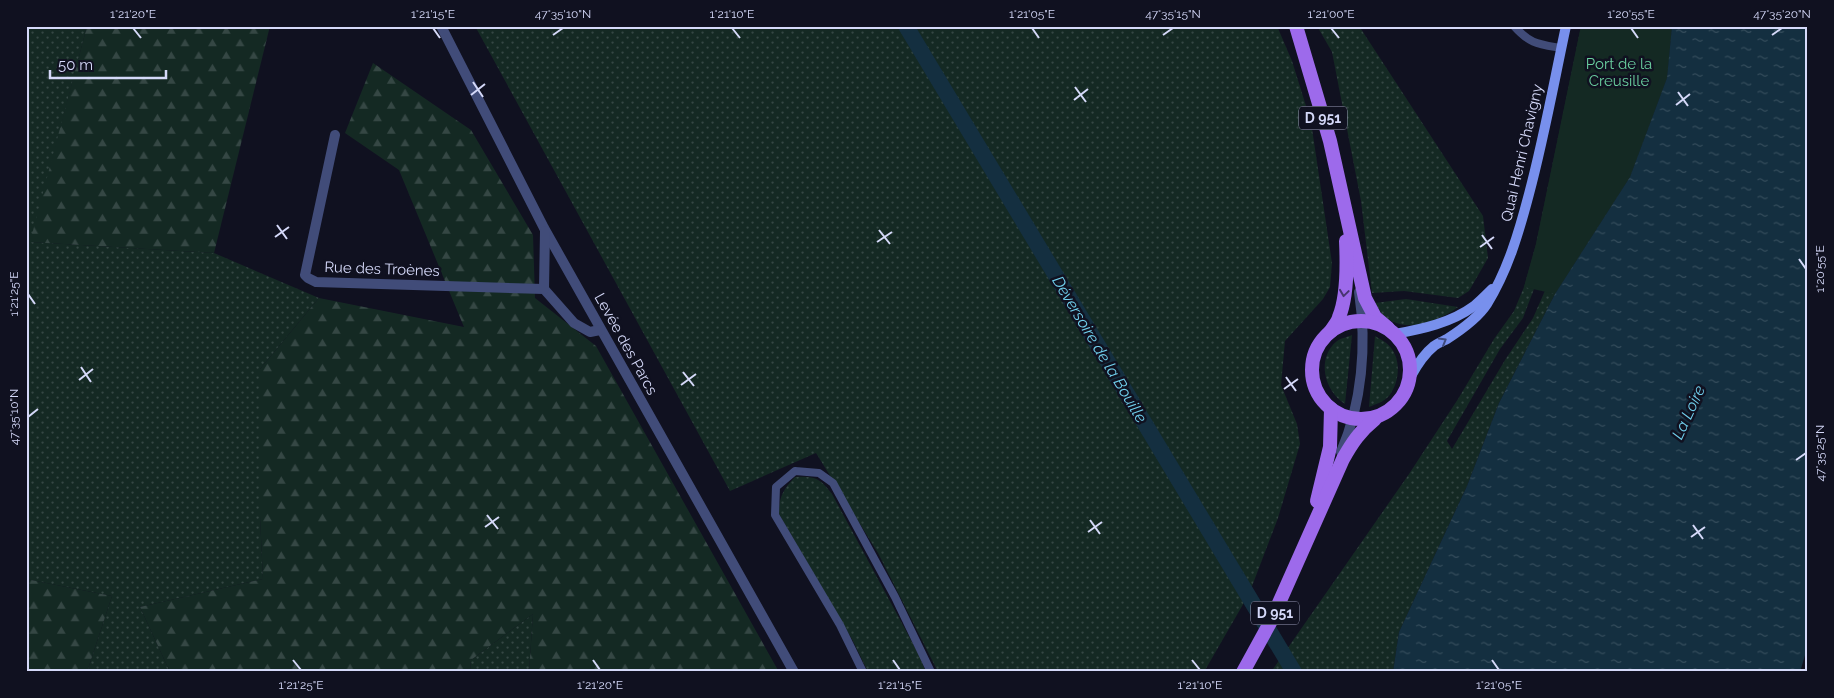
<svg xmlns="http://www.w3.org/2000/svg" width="1834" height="698" viewBox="0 0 1834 698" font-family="Raleway,sans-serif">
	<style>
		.grass { fill: url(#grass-dots) }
		.forest { fill: url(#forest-firs) }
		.park { fill: #142923 }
		.water { fill: url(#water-ripples) }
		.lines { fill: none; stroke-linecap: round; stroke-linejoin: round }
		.canal { stroke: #142f40; stroke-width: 16 }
		.service { stroke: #414c79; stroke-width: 8 }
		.minor { stroke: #414c79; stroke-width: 10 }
		.secondary { stroke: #7890ed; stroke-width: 10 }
		.primary { stroke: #9d6aeb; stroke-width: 14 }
		.oneway { stroke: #483571 }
		.oneway2 { stroke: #3f4a7c }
		.ticks { fill: none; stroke: #d5d9f9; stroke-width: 2 }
		.labels { text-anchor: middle; stroke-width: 5; stroke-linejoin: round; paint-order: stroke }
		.shield { fill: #101120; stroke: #9a9db8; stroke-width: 1 }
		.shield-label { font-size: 14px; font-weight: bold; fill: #d5d9f9 }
		.park-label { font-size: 15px; fill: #6acf9f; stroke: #101120 }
		.street-label { font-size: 15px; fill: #d5d9f9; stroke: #101120 }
		.water-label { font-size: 16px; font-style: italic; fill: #70cfec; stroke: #101120 }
		.neatline { fill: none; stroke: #d5d9f9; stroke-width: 2 }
		.ticks-label { font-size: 12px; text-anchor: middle; fill: #d5d9f9 }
	</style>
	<defs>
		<pattern id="grass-dots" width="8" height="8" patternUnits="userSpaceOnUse" patternTransform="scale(1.25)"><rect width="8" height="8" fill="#142923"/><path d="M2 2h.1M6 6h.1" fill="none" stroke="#354744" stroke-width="1.8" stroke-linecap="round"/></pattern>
		<pattern id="forest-firs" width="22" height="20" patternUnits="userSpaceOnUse" patternTransform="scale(1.25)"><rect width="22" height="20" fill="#142923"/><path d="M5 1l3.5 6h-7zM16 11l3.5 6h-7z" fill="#354744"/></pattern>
		<pattern id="water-ripples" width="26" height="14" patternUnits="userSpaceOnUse" patternTransform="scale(1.25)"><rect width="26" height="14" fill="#142f40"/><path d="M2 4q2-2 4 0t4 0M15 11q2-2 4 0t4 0" fill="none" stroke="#354d5c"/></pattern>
	</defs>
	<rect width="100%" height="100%" fill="#101120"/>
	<!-- grass -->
	<g class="grass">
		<path d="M26 26H87L31 242 214 253 319 298 260 369V517L263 579 140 607 170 672H87L112 596 26 579Z"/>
		<path d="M475 26H1277L1292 61 1311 122 1332 263 1330 287 1323 299 1285 341 1281 385 1297 424 1300 444 1278 518 1249 594 1204 672H938L878 553 816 453 730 491Z"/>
		<path d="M1317 26H1359L1483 216 1488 258 1469 291 1458 298 1404 291 1372 293 1361 201 1332 52Z"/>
		<path d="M1581 26H1608L1534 289 1523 318 1500 349 1447 441 1452 449 1505 360 1533 318 1544 293 1577 196 1672 26 1667 78 1630 177 1555 294 1499 403 1467 486 1399 632 1393 672H1271L1409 474 1458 399 1494 339 1514 311 1524 287 1536 244Z"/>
		<path d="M1406 299 1458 307C1439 321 1406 335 1384 316 1381 313 1378 307 1375 303Z"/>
		<path d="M1352 335 1345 404C1324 391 1316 358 1337 341 1341 338 1348 337 1352 335Z"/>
		<path d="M1375 336C1378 338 1382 340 1385 342 1402 354 1401 381 1389 396 1384 402 1376 404 1369 407Z"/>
		<path d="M795 477C815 476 820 478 832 494L918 653 926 672H868L853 641 779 514C779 496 783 490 795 477Z"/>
		<path d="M533 614 529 672H470L471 660Z"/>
	</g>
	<!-- forest -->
	<g class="forest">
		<path d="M87 26H270L214 253 30 242Z"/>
		<path d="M373 63 471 130 533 235 535 298 596 346 779 672H529L533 614 471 660 470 672H170L140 607 263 579 260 517V369L319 298 464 327 399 170 345 133Z"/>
		<path d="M26 579 112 596 87 672H26Z"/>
	</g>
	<!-- park -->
	<path class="park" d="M1581 26H1672L1667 78 1630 177 1555 294 1524 287 1536 244Z"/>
	<!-- water -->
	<path class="water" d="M1672 26H1808V645L1800 672H1393L1399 632 1467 486 1499 403 1555 294 1630 177 1667 78Z"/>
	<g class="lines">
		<!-- canal -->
		<path class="canal" d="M906 26 1294 672"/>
		<!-- service -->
		<g class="service">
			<path d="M1514 26C1530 44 1538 44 1561 48"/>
			<path d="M863 672 840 625 775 515 776 487 795 471 819 473 833 483 895 597 931 672"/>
		</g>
		<!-- minor -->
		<g class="minor">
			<path d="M441 26 544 228 794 672"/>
			<path d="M335 135 305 275 308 278 316 282 544 289 574 323 590 332 600 330"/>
			<path d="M544 289 545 231"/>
			<path d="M1341 452C1362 403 1367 345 1359 292"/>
		</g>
		<!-- secondary -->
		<g class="secondary">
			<path d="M1395 334C1422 329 1451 323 1474 306 1480 301 1486 295 1492 289"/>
			<path d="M1411 376C1417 365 1424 354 1434 346 1438 343 1443 341 1447 339 1461 330 1478 318 1487 304 1508 270 1519 232 1529 194 1544 138 1554 82 1566 26"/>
		</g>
		<!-- primary -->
		<g class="primary">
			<path d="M1296 26 1330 141 1365 298 1375 317 1388 328"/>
			<circle cx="1361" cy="370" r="49"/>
			<path d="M1331 331C1333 327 1338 322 1339 317 1347 298 1347 262 1346 241"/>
			<path d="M1317 501 1330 447 1331 409"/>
			<path d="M1243 672 1271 621 1343 459C1352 443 1360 431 1375 419"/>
		</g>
	</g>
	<!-- one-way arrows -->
	<defs><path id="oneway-chevron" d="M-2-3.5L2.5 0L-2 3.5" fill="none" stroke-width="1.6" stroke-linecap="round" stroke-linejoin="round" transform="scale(1.25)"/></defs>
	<use class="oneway" href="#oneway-chevron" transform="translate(1344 293) rotate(98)"/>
	<use class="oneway2" href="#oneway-chevron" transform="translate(1443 341) rotate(-30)"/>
	<!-- ticks -->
	<path class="ticks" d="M133 28 141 38M433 28 440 38M732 28 740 38M1032 28 1039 38M1331 28 1339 38M1631 28 1638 38M553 35 563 28M1163 35 1173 28M1772 35 1782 28M473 82 483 97M1075 87 1086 102M1678 92 1688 106M471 95 485 84M1074 100 1088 89M1676 105 1690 94M277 225 287 239M879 230 890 244M1482 235 1492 249M275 237 289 227M877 242 892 232M1480 247 1494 237M1799 259 1806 269M28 294 35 304M81 367 91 382M683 372 694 386M1286 377 1296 391M79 380 93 369M681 385 696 374M1284 389 1298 379M28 417 38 409M1796 460 1806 453M487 515 498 529M1090 520 1100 534M1693 525 1703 539M485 527 499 517M1088 532 1102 522M1691 537 1705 527M293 660 301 670M593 660 600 670M893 660 900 670M1192 660 1200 670M1492 660 1499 670"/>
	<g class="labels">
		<!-- shield labels -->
		<g class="shield">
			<rect x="1299" y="106.5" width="48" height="23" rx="4"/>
			<rect x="1251" y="601.5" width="48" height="23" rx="4"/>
		</g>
		<g class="shield-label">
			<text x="1323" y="123">D 951</text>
			<text x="1275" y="618">D 951</text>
		</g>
		<!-- park labels -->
		<g class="park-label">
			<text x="1619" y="69">Port de la<tspan x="1619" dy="17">Creusille</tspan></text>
		</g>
		<!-- street labels -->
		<g class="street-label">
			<text transform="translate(1522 153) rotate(-77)" y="5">Quai Henri Chavigny</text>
			<text transform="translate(382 269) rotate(2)" y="5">Rue des Troènes</text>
			<text transform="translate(626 344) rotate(61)" y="5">Levée des Parcs</text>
		</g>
		<!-- water labels -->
		<g class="water-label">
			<text transform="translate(1100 349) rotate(59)" y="6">Déversoire de la Bouille</text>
			<text transform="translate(1688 412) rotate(-65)" y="6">La Loire</text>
		</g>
	</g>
	<!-- border -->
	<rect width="1834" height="698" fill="none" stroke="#101120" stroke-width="55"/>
	<!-- scale -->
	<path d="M50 70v8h116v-8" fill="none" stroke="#d5d9f9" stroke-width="2.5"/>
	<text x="58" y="70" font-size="15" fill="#d5d9f9" stroke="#101120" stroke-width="4" paint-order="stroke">50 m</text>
	<rect x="28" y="28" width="1778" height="642" class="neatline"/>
	<g class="ticks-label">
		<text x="133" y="18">1°21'20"E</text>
		<text x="433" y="18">1°21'15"E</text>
		<text x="563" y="18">47°35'10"N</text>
		<text x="732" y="18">1°21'10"E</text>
		<text x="1032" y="18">1°21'05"E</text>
		<text x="1173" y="18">47°35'15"N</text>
		<text x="1331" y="18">1°21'00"E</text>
		<text x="1631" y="18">1°20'55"E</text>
		<text x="1782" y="18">47°35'20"N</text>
		<text transform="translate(1820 269) rotate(-90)" y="4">1°20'55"E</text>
		<text transform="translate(14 294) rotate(-90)" y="4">1°21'25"E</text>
		<text transform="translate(14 417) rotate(-90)" y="4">47°35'10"N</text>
		<text transform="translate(1820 453) rotate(-90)" y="4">47°35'25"N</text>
		<text x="301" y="689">1°21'25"E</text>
		<text x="600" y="689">1°21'20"E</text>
		<text x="900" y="689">1°21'15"E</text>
		<text x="1200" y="689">1°21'10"E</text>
		<text x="1499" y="689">1°21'05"E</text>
	</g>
</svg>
